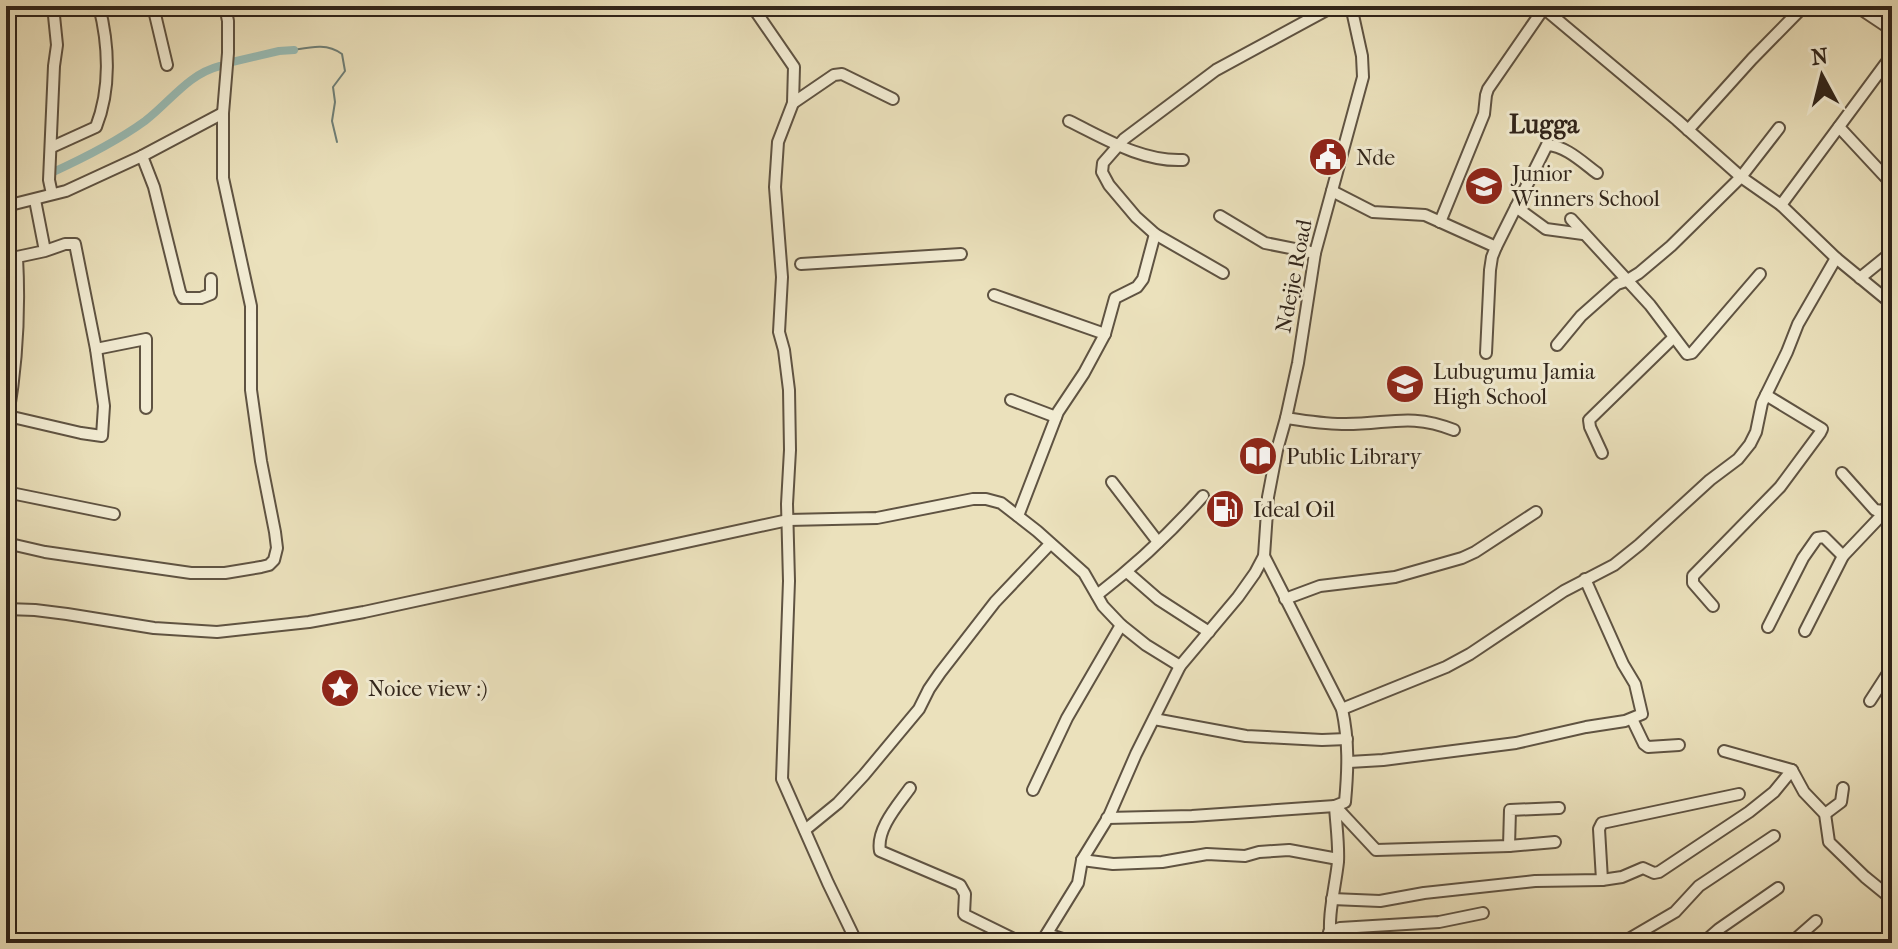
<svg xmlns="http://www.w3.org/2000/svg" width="1898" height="949" viewBox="0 0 1898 949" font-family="'IM FELL French Canon',serif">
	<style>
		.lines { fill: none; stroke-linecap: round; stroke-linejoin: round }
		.stream { stroke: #6f7f77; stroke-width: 2 }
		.canal { stroke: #99bcb5; stroke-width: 8 }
		.minor-casing { stroke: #5f5342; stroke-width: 14 }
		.minor { stroke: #f2ecd3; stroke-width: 10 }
		.labels { text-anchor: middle; stroke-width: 6; stroke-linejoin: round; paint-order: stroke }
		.poi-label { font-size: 22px; fill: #30241a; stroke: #f2ecd3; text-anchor: start }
		.street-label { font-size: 22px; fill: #30241a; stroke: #f2ecd3 }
		.quarter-label { font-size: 26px; font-weight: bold; fill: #30241a; stroke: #f2ecd3 }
	</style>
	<rect width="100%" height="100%" fill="#ebe1bc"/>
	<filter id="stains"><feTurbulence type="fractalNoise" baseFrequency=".0025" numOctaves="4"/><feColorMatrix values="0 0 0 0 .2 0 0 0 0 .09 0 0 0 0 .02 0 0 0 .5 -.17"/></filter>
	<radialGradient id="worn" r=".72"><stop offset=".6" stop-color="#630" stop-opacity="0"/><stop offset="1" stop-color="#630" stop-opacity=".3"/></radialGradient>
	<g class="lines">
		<!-- stream -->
		<path class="stream" d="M294 50C311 47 327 43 342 54L345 71 333 87 335 102 332 121 337 142"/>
		<!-- canal -->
		<g class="canal">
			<path d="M232 62 279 51 294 50"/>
			<path d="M51 173C84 158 116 142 145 121 170 102 188 74 220 66"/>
		</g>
		<defs>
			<g id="minor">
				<path d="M153 6 167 65"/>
				<path d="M752 6 794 67 793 103 778 142 775 187 782 277 779 332 784 350 789 390 790 450 787 504 789 581 782 779 828 883 857 943"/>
				<path d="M1069 6 1070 8"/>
				<path d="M1541 6 1677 120 1741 177 1781 205 1836 258 1892 304"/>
				<path d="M1856 6 1892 30"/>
				<path d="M793 103 834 75 842 74 893 99"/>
				<path d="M1069 121C1104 138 1142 162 1183 160"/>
				<path d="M1839 127 1892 184"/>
				<path d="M1688 130 1752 59 1804 6"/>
				<path d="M52 147 96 127C111 89 109 45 99 6"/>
				<path d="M142 156 154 187 180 292 183 298H201L211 294V279"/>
				<path d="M1332 191 1373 212 1425 215 1496 247 1492 257 1490 270 1486 353"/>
				<path d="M52 194 49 180 54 66 57 45 53 6"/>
				<path d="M35 200 45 251 65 244H75L96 349 104 406 102 436 81 433 8 416C17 363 20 311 17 257L45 251"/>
				<path d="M1781 205 1892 55"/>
				<path d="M6 206 66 191 142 156 223 113"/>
				<path d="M1516 207 1546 229 1583 234"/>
				<path d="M1220 216 1265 243 1315 253"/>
				<path d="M1571 219 1650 305 1687 354 1692 353 1760 274"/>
				<path d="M1440 222 1484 114 1486 95 1488 89 1544 8"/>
				<path d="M1496 247 1547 145C1566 146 1582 162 1597 173"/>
				<path d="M801 264 961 254"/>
				<path d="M1223 273 1155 234 1136 217 1109 185 1102 172 1103 163 1124 139 1216 70 1334 6"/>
				<path d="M1860 278 1892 252"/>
				<path d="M994 295 1105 334"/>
				<path d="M1557 345 1581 316 1617 284 1626 281 1639 273 1671 246 1741 177 1779 128"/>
				<path d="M96 349 146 339V408"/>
				<path d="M1011 400 1056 417"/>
				<path d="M1286 418C1305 421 1323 424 1342 424 1387 425 1409 412 1454 430"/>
				<path d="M1602 453 1590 427 1589 420 1673 338"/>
				<path d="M1842 473 1875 510 1883 511 1892 501"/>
				<path d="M1112 482 1158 542"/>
				<path d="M6 492 114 514"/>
				<path d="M1018 516 1058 412 1084 373 1105 334 1115 298 1137 287 1143 279 1155 234"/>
				<path d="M6 543 45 552 191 573H225L261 567 269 565 274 560 277 548 275 532 261 461 251 390V306L223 178V113L228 53V21L225 6"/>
				<path d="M1264 556 1342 709C1349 741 1348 770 1345 802L1335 806C1336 824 1339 844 1338 862 1335 889 1327 916 1331 943"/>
				<path d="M1127 572 1158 599 1209 632"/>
				<path d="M1097 595C1136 565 1171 532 1203 496"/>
				<path d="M1285 599 1320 586 1395 577 1462 558 1475 552 1536 512"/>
				<path d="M1713 606 1693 583V576L1780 487 1820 433 1822 429 1766 395"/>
				<path d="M6 609 35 610 67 614 154 628 217 632 309 622 364 612 788 520 877 518 973 499H986L1001 503 1037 531 1084 573 1103 606 1121 625 1146 645 1180 666"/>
				<path d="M1768 627 1803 558 1817 538 1824 537 1843 556"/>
				<path d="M1805 631 1843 556 1880 517 1881 512"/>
				<path d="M1870 701 1892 667"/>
				<path d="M1342 709 1446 667 1470 654 1564 591 1614 565 1639 545 1710 480 1738 459 1750 444 1756 432 1762 403 1787 352 1798 324 1836 258"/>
				<path d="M1154 719 1246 736 1322 740 1347 739"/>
				<path d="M1632 719 1644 744 1648 747 1679 745"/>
				<path d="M1724 751 1792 770 1804 792 1825 814 1829 842 1865 877 1892 899"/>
				<path d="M1349 762 1383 760 1516 743 1586 727 1625 721 1642 714 1635 684 1623 664 1585 579"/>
				<path d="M910 788C898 805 876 829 880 851L960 885 965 894 964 914 965 915 1022 943"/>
				<path d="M1033 790 1067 718 1121 625"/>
				<path d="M1825 814 1841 802 1843 788"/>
				<path d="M1107 818 1192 816 1335 806 1376 850 1509 846 1555 842"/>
				<path d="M805 830 838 803 864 775 919 709 929 689 940 673 995 602 1050 544"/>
				<path d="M1509 846 1510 810 1559 808"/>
				<path d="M1082 860 1113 864 1162 862 1207 854 1245 856 1259 852 1289 850 1338 859"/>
				<path d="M1602 880 1599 829 1602 823 1739 794"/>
				<path d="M1332 899 1380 901 1424 893 1535 881 1602 880 1622 877 1643 868 1654 873 1659 872 1749 812 1774 792 1792 770"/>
				<path d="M1329 932 1340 928 1439 922 1483 913"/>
				<path d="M1047 934 1075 943"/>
				<path d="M856 940 891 943"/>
				<path d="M1041 943 1078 883 1082 860 1109 816 1136 754 1180 666 1238 597 1255 573 1264 556 1268 497 1277 450 1286 418 1298 363 1315 253 1363 77 1362 56 1351 6"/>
				<path d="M1120 943 1124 940 1133 943"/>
				<path d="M1622 943 1675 912 1699 886 1774 836"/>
				<path d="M1703 943 1719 929 1778 888"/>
				<path d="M1791 943 1816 921"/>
			</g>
		</defs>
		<!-- minor casing -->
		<use href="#minor" class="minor-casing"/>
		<!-- minor -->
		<use href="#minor" class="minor"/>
	</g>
	<!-- icons -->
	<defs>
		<symbol id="civic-disc" viewBox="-11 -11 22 22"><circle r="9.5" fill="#8f2418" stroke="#f2ecd3"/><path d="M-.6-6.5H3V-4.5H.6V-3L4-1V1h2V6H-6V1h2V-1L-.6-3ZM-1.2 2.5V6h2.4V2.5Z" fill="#fff"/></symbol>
		<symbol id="school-disc" viewBox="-11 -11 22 22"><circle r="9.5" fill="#8f2418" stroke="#f2ecd3"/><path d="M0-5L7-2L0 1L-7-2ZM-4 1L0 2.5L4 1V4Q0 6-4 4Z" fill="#fff"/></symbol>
		<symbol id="library-disc" viewBox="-11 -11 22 22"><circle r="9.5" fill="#8f2418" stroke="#f2ecd3"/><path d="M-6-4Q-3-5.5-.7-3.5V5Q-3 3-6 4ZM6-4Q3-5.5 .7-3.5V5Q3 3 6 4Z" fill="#fff"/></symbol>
		<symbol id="fuel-disc" viewBox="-11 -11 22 22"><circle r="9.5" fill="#8f2418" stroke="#f2ecd3"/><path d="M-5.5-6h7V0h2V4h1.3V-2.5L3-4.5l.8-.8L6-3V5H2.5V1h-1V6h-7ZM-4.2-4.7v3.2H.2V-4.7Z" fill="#fff"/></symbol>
		<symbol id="sight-disc" viewBox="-11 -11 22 22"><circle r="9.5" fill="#8f2418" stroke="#f2ecd3"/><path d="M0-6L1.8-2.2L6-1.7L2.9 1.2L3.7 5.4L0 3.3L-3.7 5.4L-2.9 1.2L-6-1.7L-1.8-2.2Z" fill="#fff"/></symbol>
	</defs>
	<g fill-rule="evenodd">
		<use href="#civic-disc" x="1306" y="135" width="44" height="44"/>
		<use href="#school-disc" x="1462" y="164" width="44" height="44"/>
		<use href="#school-disc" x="1383" y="362" width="44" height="44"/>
		<use href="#library-disc" x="1236" y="434" width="44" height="44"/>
		<use href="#fuel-disc" x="1203" y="487" width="44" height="44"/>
		<use href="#sight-disc" x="318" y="666" width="44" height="44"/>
	</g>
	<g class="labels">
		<!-- poi labels -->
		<g class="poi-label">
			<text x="1356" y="165">Nde</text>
			<text x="1512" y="181">Junior<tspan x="1512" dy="25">Winners School</tspan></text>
			<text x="1433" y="379">Lubugumu Jamia<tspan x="1433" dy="25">High School</tspan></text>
			<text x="1286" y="464">Public Library</text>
			<text x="1253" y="517">Ideal Oil</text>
			<text x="368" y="696">Noice view :)</text>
		</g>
		<!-- street labels -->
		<g class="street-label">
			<text transform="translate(1293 276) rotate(-79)" y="8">Ndejje Road</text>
		</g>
		<!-- quarter labels -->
		<g class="quarter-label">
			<text x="1544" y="133">Lugga</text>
		</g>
	</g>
	<!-- margin -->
	<rect width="1898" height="949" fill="none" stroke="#ebe1bc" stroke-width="32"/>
	<rect x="8" y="8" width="1882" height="933" fill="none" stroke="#30241a" stroke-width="4"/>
	<rect x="16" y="16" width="1866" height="917" fill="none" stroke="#30241a" stroke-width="2"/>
	<!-- north arrow -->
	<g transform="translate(1822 76) rotate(353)" stroke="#f2ecd3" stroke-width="6" paint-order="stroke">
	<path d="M0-6L14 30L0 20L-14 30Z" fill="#30241a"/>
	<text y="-12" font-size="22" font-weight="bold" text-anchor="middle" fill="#30241a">N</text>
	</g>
	<rect width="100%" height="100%" filter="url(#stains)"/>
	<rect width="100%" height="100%" fill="url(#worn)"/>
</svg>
